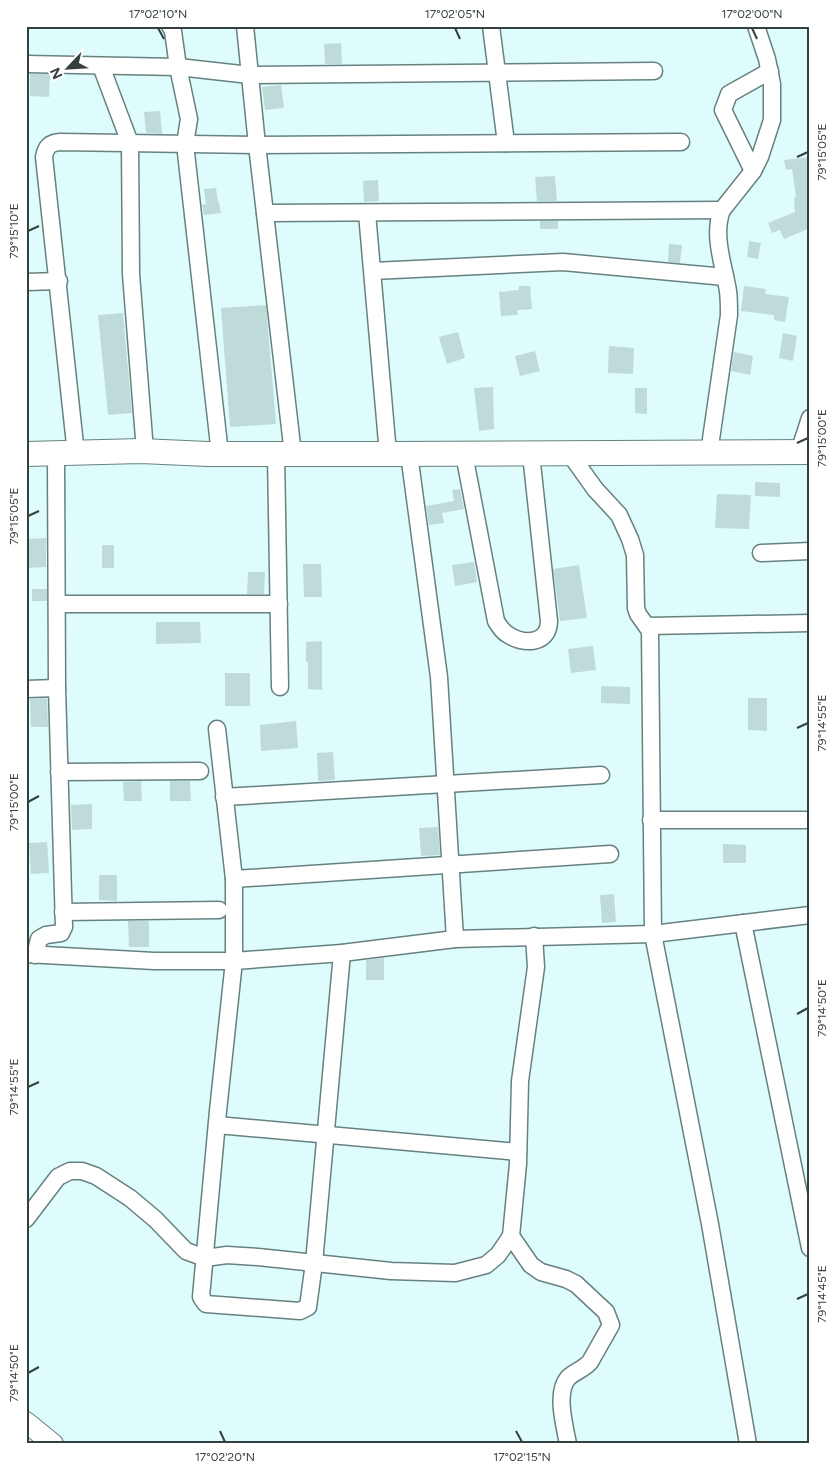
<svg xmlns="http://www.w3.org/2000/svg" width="836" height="1470" viewBox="0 0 836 1470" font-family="Figtree,sans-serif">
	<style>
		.building { fill: #bedbda }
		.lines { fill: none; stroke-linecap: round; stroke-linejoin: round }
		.minor-casing { stroke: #668180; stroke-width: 19 }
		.major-casing { stroke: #668180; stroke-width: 22 }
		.highway-casing { stroke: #668180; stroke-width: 26 }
		.minor { stroke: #fff; stroke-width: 16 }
		.major { stroke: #fff; stroke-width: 20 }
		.highway { stroke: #fff; stroke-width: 24 }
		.ticks { fill: none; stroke: #34403f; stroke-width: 2 }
		.neatline { fill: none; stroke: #34403f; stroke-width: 2 }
		.ticks-label { font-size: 12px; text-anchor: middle; fill: #34403f }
	</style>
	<rect width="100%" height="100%" fill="#defcfb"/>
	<!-- building -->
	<g class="building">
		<path d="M341 43 342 64H325L324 44Z"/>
		<path d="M30 74H50L49 97 30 96Z"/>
		<path d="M281 85 284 108 265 110 262 87Z"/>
		<path d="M160 111 162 134 146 133 144 112Z"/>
		<path d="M810 157V228L784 239 780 230 772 233 768 223 795 212 794 197H796L792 169 786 170 784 160Z"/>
		<path d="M555 176 557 201H537L535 177Z"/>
		<path d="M378 180 379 201 364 202 363 181Z"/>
		<path d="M216 188 218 203 219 202 221 213 204 215 202 205 206 204 204 189Z"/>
		<rect x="540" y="221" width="18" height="8"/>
		<path d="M749 241 761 243 758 259 747 257Z"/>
		<path d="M669 244 682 245 680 263 668 262Z"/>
		<path d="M519 286H530L532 309 517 310 518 315 501 316 499 292 519 290Z"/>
		<path d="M744 286 766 289 765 294 789 297 785 322 774 320V315L741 311Z"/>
		<path d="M266 305 276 424 230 427 221 308Z"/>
		<path d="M123 313 132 413 108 415 98 315Z"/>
		<path d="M458 332 465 358 447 364 439 337Z"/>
		<path d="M783 333 797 336 793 361 779 358Z"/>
		<path d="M609 346 634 348 633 374 608 373Z"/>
		<path d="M535 351 540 371 520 376 515 356Z"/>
		<path d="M734 352 753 356 750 375 731 371Z"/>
		<path d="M493 387 494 429 479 431 474 388Z"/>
		<path d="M635 388H647V414L635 413Z"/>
		<path d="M755 482 780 483V497L755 496Z"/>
		<path d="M460 489 464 509 442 513 444 523 429 525 426 506 454 501 452 490Z"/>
		<path d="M717 494 751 495 749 529 715 528Z"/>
		<path d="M46 538V567L26 568V539Z"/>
		<rect x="102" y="545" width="12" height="23"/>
		<path d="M474 562 477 582 455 586 452 565Z"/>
		<path d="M303 564H321L322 597H304Z"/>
		<path d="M579 565 587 618 560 621 553 569Z"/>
		<path d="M248 572H265L264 594H247Z"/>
		<rect x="32" y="589" width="15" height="12"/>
		<path d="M156 622H200L201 643 156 644Z"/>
		<path d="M322 641V690L308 689V662H306V642Z"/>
		<path d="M593 646 596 670 571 673 568 649Z"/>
		<rect x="225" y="673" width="25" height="33"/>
		<path d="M601 686 630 687V704L601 703Z"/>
		<path d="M47 698 48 727H31L30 699Z"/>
		<path d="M748 698H767V731L748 730Z"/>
		<path d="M296 721 298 748 261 751 260 725Z"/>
		<path d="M333 752 335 780 318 781 317 753Z"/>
		<path d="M141 781 142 801H124L123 782Z"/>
		<path d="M170 781H190L191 801H170Z"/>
		<path d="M92 804V829L72 830 71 805Z"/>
		<path d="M438 827 440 855 421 856 419 828Z"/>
		<path d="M47 842 49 873 31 874 29 843Z"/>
		<path d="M723 844 746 845V863H723Z"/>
		<path d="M99 875H117V901L99 900Z"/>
		<path d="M614 894 616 922 602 923 600 895Z"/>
		<path d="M128 921H149V947H129Z"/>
		<path d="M384 958V980H366V960Z"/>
	</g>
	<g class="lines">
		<defs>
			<g id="minor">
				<path d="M170 26 173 31 178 67 189 119 185 144 220 454"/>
				<path d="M245 26 257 145 293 454"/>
				<path d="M491 26 506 143"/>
				<path d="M26 64 178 67 250 75 654 71"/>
				<path d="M101 66 130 143 131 274 145 451"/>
				<path d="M753 171 723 110 729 94 770 71"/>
				<path d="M265 213 722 210"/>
				<path d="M367 213 388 454"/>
				<path d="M373 271 563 262 725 277"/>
				<path d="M26 282 59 281"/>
				<path d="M799 452 810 418"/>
				<path d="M709 453 729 315C729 307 729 299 728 291 724 266 712 235 722 210L753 171 760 157 772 120V84L767 59 756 26"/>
				<path d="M76 454 44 157C46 146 50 143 60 142L257 145 681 142"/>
				<path d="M276 454 280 687"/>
				<path d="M409 454 439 677 455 939"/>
				<path d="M464 454 496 621C499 626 502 631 507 634 523 645 549 645 549 621L531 454"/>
				<path d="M570 454 595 489 619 515 630 539 635 555 636 608 638 614 650 631 653 934 710 1224 748 1444"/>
				<path d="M761 553 810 551"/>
				<path d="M57 604H279"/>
				<path d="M648 626 810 623"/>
				<path d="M26 689 57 688"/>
				<path d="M217 729 234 879V961L218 1111 201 1297 206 1304 300 1311 308 1307 314 1263 342 953"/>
				<path d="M59 772 200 771"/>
				<path d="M224 797 601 775"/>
				<path d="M651 820H810"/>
				<path d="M234 879 610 854"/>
				<path d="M63 912 219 910"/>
				<path d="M743 923 810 1248"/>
				<path d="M534 936 536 967 520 1081 518 1164 511 1236 531 1265 541 1272 566 1279 576 1284 606 1312 611 1325 590 1362C584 1369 574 1372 568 1378 555 1393 565 1427 568 1444"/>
				<path d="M26 954 154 961H234L342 953 455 939 653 934 810 915"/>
				<path d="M35 955 39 939 46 935 61 933 64 927 57 688 56 454"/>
				<path d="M217 1125 518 1152"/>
				<path d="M26 1219 58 1177 70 1171H82L96 1176 130 1198 155 1219 186 1251 205 1258 227 1255 258 1257 391 1271 455 1273 486 1265 498 1255 511 1236"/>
			</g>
			<path id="major" d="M26 1422 53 1444"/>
			<path id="highway" d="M26 454 141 451 208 454H388L810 452"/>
		</defs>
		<!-- minor casing -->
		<use href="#minor" class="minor-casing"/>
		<!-- major casing -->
		<use href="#major" class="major-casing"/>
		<!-- highway casing -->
		<use href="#highway" class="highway-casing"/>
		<!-- minor -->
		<use href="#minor" class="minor"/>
		<!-- major -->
		<use href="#major" class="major"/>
		<!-- highway -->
		<use href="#highway" class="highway"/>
	</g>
	<!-- ticks -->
	<path class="ticks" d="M158 28 164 39M455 28 460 39M752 28 757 39M797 157 808 152M28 231 39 226M797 443 808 438M28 516 39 511M797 728 808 723M28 802 39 796M797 1014 808 1008M28 1087 39 1082M797 1299 808 1294M28 1373 39 1367M220 1431 225 1442M516 1431 522 1442"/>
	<!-- border -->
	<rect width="836" height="1470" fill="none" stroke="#ffffff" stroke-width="55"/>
	<!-- north arrow -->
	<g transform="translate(68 68) rotate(245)" stroke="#ffffff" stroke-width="4" paint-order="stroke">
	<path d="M0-4L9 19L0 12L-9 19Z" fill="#34403f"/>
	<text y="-8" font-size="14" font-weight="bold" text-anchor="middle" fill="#34403f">N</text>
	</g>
	<rect x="28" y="28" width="780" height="1414" class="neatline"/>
	<g class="ticks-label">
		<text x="158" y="18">17°02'10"N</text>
		<text x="455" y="18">17°02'05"N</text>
		<text x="752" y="18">17°02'00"N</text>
		<text transform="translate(822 152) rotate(-90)" y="4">79°15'05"E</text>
		<text transform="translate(14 231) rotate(-90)" y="4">79°15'10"E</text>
		<text transform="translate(822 438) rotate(-90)" y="4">79°15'00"E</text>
		<text transform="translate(14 516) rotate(-90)" y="4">79°15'05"E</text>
		<text transform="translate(822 723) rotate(-90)" y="4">79°14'55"E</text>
		<text transform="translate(14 802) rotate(-90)" y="4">79°15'00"E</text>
		<text transform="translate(822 1008) rotate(-90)" y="4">79°14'50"E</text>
		<text transform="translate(14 1087) rotate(-90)" y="4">79°14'55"E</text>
		<text transform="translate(822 1294) rotate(-90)" y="4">79°14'45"E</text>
		<text transform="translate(14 1373) rotate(-90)" y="4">79°14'50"E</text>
		<text x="225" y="1461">17°02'20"N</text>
		<text x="522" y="1461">17°02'15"N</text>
	</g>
</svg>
